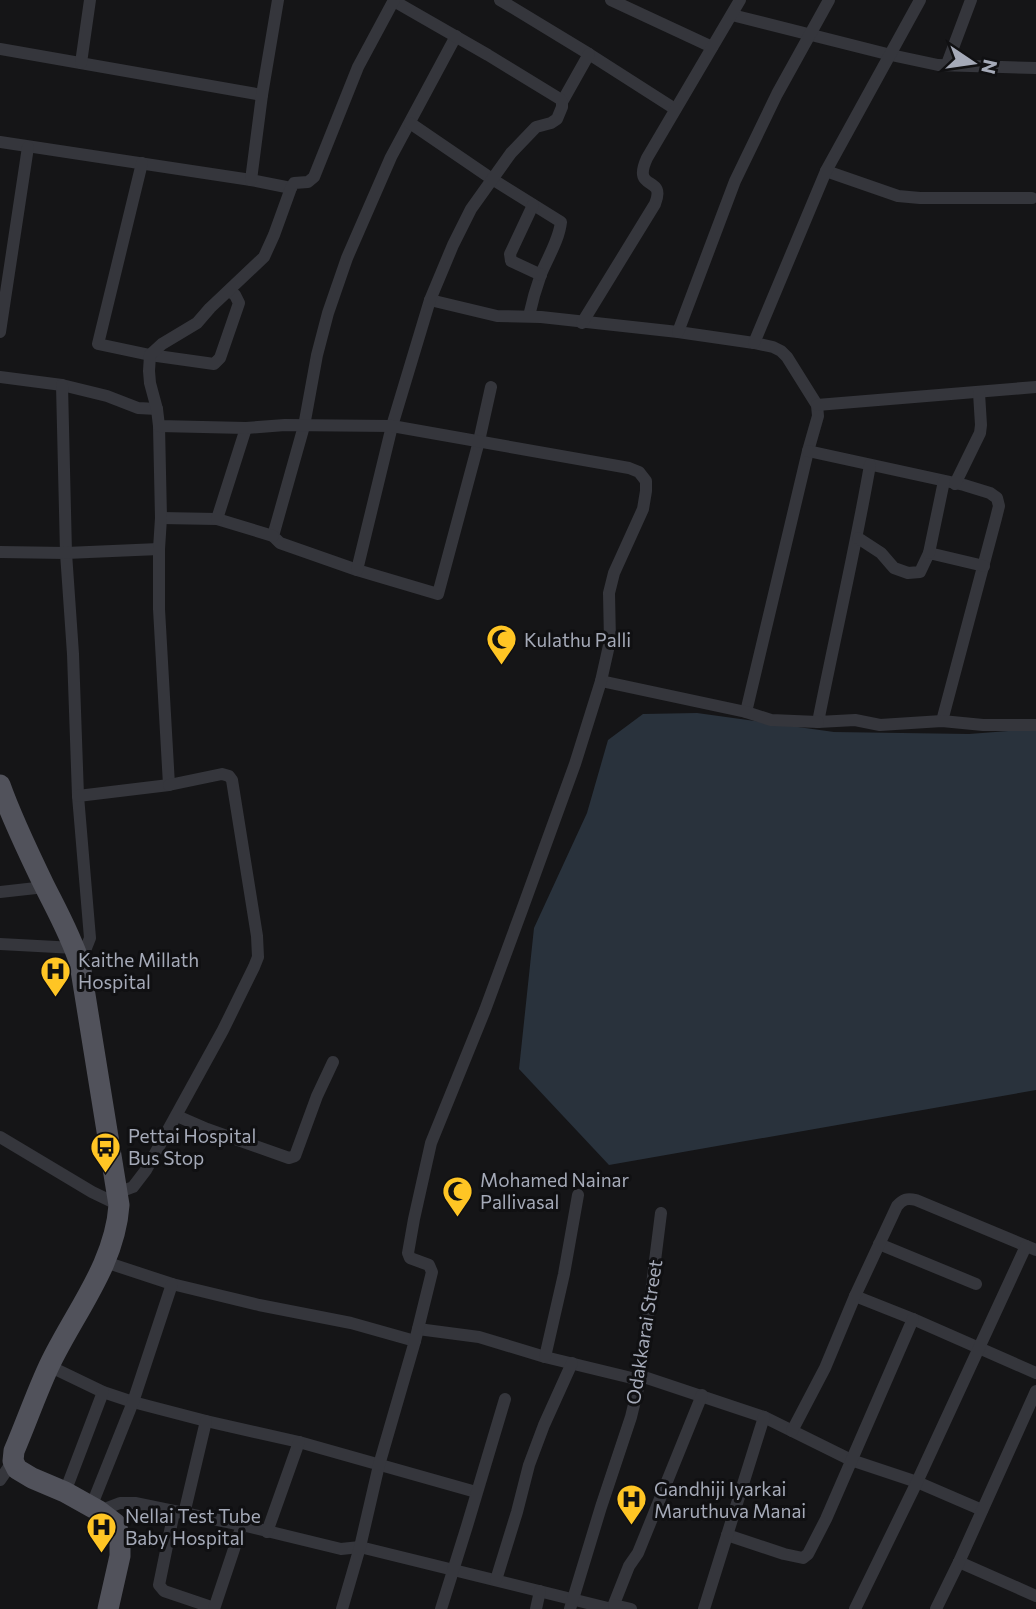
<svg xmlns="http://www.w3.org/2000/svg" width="1036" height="1609" viewBox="0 0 1036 1609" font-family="Commissioner,sans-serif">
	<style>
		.water { fill: #29323c }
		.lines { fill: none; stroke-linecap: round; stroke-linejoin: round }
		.street { stroke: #35363c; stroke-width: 12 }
		.primary { stroke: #51525b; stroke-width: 21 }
		.labels { text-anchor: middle; stroke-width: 6; stroke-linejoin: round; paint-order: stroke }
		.poi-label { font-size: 19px; fill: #a5aab8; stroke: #101012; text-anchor: start }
		.street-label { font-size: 19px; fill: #a5aab8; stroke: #101012 }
	</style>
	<rect width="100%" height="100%" fill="#151517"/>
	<!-- water -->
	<path class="water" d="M697 713 834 732 969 734 1036 729V1090L609 1165 519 1069 534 928 587 813 608 740 643 714Z"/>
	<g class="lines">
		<!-- street -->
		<g class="street">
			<path d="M500 0 589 54 675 109"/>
			<path d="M611 0 712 47"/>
			<path d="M732 15 891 55 938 65 1036 68"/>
			<path d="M456 36 391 157 347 258 328 313 317 355 304 426 273 536 280 543 357 570 438 594 479 441 491 387"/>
			<path d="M0 49 262 95"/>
			<path d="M81 63 90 0"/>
			<path d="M947 64 971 0"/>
			<path d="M562 102 589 54"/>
			<path d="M410 123 492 179 561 222C559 240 548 257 541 274 536 288 532 302 529 316"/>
			<path d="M0 142 251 180 291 188"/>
			<path d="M142 163 98 344 150 355 214 364 220 358 239 303 235 295 229 291"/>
			<path d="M826 171 898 196 920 198H1032"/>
			<path d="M251 180 262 95 278 0"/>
			<path d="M533 205 510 254 511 261 541 275"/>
			<path d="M430 300 497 316 541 317 678 332 754 343 773 347 781 351 787 357 817 405 818 416 808 451 746 712"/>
			<path d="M582 323 655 204C667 174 631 193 647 158L740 0"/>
			<path d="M0 332 28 147"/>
			<path d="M678 332 735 181 777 94 829 0"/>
			<path d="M754 343 826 171 920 0"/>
			<path d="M0 377 62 385 107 396 138 408 157 409"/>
			<path d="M62 385 66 553 73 654 78 796 90 938 80 963"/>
			<path d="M817 405 1036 387"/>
			<path d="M808 451 964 485 990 493 997 498 999 506 996 518 942 721"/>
			<path d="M870 465C855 551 835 636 818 722L855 720 880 725 942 721 983 725H1036"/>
			<path d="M955 484 980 433 981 425 979 393"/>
			<path d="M161 518 217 519 273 536"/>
			<path d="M217 519 246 428"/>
			<path d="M858 538 881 553 894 568 908 573 920 572 929 553 984 566"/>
			<path d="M0 552 66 553 159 549"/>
			<path d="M929 553 944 481"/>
			<path d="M357 570 392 426 430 300 453 245 471 209 511 153 536 127 551 123 557 119 562 107V102L560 99 488 55 394 1"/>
			<path d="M601 681 746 712 771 720 818 722"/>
			<path d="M78 796 169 785 159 609V549L161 518 159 426"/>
			<path d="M0 892 45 887"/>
			<path d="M0 944 75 948"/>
			<path d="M177 1116 207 1129 289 1158 295 1156 317 1096 333 1062"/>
			<path d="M0 1137 92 1192 119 1205"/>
			<path d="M117 1193 133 1187 146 1170 223 1030 254 967 258 957 257 936 232 780 229 776 222 774 169 785"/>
			<path d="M879 1244 976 1284"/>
			<path d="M105 1262 172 1284 259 1305 351 1323 415 1341"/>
			<path d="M855 1296 913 1319 1036 1373"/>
			<path d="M418 1329 479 1337 545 1357 640 1380"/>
			<path d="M545 1357 564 1274 578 1195"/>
			<path d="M49 1366 103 1392 133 1402 206 1421 299 1442 476 1492"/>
			<path d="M641 1376 764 1417 851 1460 917 1482 982 1510"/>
			<path d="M792 1431 825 1368 855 1296 897 1206C903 1199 907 1198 916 1200L1036 1250"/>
			<path d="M0 1480 13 1461"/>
			<path d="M65 1492 103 1392"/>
			<path d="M91 1507 133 1402 172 1284"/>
			<path d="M99 1511 120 1503H135L242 1525 341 1549 360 1547 612 1609 629 1566 638 1553 702 1395"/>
			<path d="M174 1512 159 1585 164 1591 214 1608"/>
			<path d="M184 1514 206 1421"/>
			<path d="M267 1532 299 1442"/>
			<path d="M727 1535 784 1554 803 1558 808 1554 826 1519 913 1319"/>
			<path d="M959 1562 1036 1596"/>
			<path d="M496 1580 517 1512 529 1465 544 1425 572 1363"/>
			<path d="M614 1605 631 1609"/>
			<path d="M214 1609 242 1525"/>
			<path d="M342 1609 360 1547 379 1465 415 1341 432 1272 429 1265 410 1258 408 1253 414 1219 431 1143 485 1010 523 907 575 764 601 681 610 641 609 593 614 573 643 509 646 491V481L639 472 629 468 392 426 285 425 246 428 159 426 157 409 150 383 149 371 150 355 162 344 197 323 210 308 264 257 274 235 291 188 294 183 308 182 314 177 358 67 394 0"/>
			<path d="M441 1609 467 1526 505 1399"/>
			<path d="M536 1609 540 1591"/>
			<path d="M570 1609 601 1507 631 1417 640 1380 661 1213"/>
			<path d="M704 1609 764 1417"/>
			<path d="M855 1609 917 1482 1026 1246"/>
			<path d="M936 1609 959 1562 1036 1391"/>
		</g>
		<!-- primary -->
		<path class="primary" d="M0 785C12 819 28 852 44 885 57 911 71 936 80 964L119 1205C115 1265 74 1313 49 1366 36 1394 26 1423 14 1451L13 1461 17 1469 32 1478 65 1492 99 1511 116 1524 120 1539V1556L108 1609"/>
	</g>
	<!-- icons -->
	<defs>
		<symbol id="mosque-pin" viewBox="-11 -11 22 30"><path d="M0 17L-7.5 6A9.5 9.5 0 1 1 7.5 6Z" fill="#ffc524" stroke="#101012"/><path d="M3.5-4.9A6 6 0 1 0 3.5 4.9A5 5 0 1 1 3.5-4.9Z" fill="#111"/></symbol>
		<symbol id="hospital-pin" viewBox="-11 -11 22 30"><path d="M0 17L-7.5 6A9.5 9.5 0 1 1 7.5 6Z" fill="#ffc524" stroke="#101012"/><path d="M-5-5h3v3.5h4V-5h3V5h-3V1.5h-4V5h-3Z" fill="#111"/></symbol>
		<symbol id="bus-pin" viewBox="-11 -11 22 30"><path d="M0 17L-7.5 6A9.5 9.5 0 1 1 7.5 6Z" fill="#ffc524" stroke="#101012"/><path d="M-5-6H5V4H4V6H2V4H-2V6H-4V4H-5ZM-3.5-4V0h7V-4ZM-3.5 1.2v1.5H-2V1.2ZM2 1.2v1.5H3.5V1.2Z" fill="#111"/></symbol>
	</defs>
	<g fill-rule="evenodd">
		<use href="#mosque-pin" x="484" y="622" width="35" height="47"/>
		<use href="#hospital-pin" x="38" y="954" width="35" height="47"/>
		<use href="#bus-pin" x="88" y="1130" width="35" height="47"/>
		<use href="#mosque-pin" x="440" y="1174" width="35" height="47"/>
		<use href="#hospital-pin" x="614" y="1482" width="35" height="47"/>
		<use href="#hospital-pin" x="84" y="1510" width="35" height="47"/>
	</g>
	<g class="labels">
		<!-- poi labels -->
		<g class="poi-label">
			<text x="524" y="647">Kulathu Palli</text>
			<text x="78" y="967">Kaithe Millath<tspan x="78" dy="22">Hospital</tspan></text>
			<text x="128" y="1143">Pettai Hospital<tspan x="128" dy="22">Bus Stop</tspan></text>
			<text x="480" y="1187">Mohamed Nainar<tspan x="480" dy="22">Pallivasal</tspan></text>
			<text x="654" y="1496">Gandhiji Iyarkai<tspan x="654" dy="22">Maruthuva Manai</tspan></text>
			<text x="125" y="1523">Nellai Test Tube<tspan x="125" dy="22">Baby Hospital</tspan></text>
		</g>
		<!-- street labels -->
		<g class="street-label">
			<text transform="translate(644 1332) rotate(-81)" y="7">Odakkarai Street</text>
		</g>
	</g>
	<!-- north arrow -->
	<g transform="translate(973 63) rotate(103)" stroke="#101012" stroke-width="5" paint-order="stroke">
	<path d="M0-5L12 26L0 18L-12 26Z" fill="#a5aab8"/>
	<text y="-10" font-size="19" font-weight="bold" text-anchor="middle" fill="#a5aab8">N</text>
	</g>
</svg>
